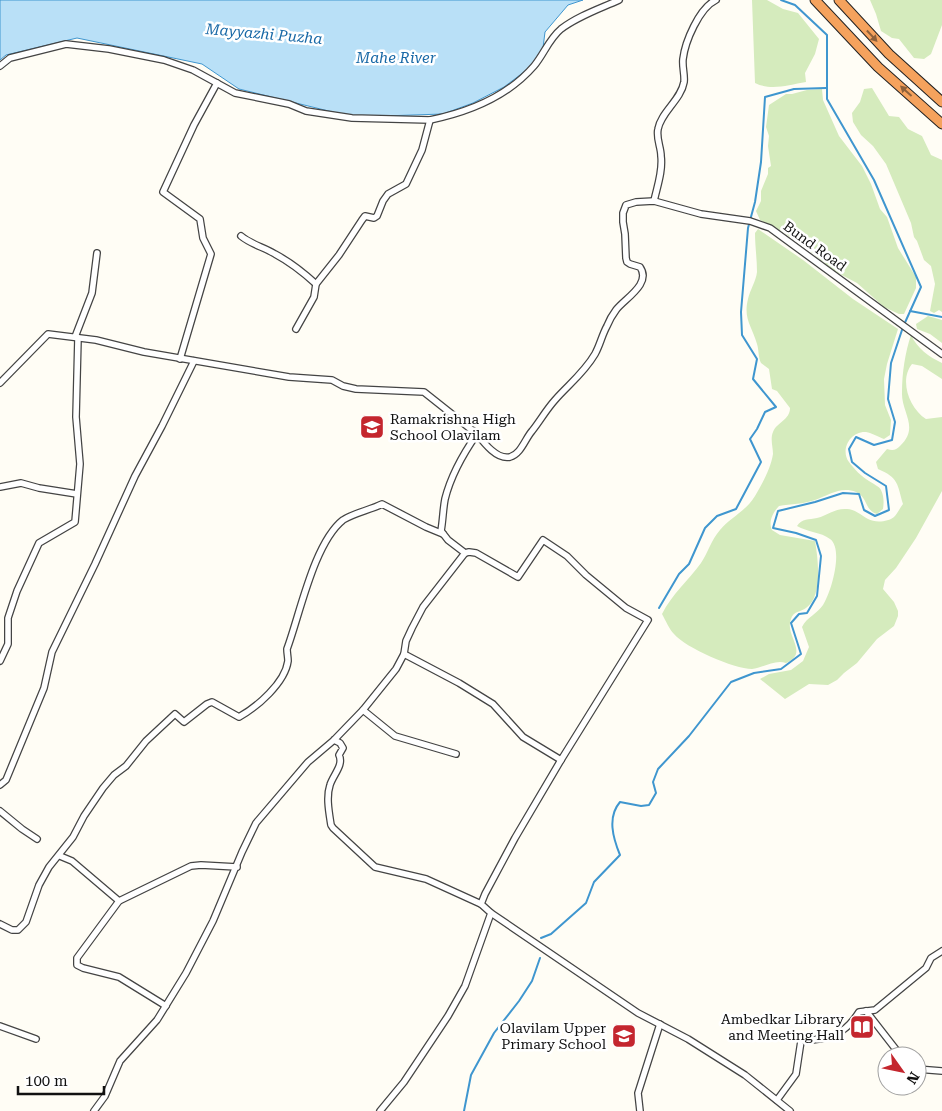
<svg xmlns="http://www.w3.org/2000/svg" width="942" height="1111" viewBox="0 0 942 1111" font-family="'Roboto Serif',serif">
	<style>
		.green { fill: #d5ebbd }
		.water { fill: #b9e0f7; stroke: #3f96cf }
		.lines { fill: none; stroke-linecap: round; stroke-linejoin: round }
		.stream { stroke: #3f96cf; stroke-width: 2 }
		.minor-casing { stroke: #444; stroke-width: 8 }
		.highway-casing { stroke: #222; stroke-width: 11 }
		.minor { stroke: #fff; stroke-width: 5.5 }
		.highway { stroke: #f5a25d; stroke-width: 9 }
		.oneway { fill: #8e613b }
		.labels { text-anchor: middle; stroke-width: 5; stroke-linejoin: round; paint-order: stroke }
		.street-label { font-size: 14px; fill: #111; stroke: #fff }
		.poi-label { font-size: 14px; fill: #111; stroke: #fff; text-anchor: end }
		.water-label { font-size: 15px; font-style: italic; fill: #1768a6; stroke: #fff }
	</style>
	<rect width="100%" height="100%" fill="#fffdf5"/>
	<!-- green -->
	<g class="green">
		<path d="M752 0H767L783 9 798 13 819 39 815 54 805 73 806 82C788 85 771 91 755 83Z"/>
		<path d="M870 0H942V25L931 54 924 59 914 58 899 39 892 38 881 31 876 14Z"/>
		<path d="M872 88 889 116 899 117 908 129 922 136 931 155 942 160V312L939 310 934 313 930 311 935 284 931 266 924 260 917 241 914 237 911 223 886 164 873 146 861 135 853 122 852 113 860 102 864 89Z"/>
		<path d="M822 89 823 100 839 136 862 166 871 184 880 209 887 217 898 248 916 277V288L904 314H899L884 307 857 283 834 271 805 247 783 232 760 220 756 211 761 201V191L768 174V168L771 166 768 146 769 136 766 127 769 105 786 94H792L807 90Z"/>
		<path d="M758 229 803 260 853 299 898 329 887 364 884 379 885 405 891 420 890 435 884 439C879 437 872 433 866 432 850 431 840 450 849 462 854 469 862 477 869 481 873 484 879 486 881 490 884 496 884 503 883 509L877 514C864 510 868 497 856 492 841 486 829 495 815 500 804 504 791 504 779 506 773 512 768 522 772 530L780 535 815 541C818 558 823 597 806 608 801 612 793 611 791 619 784 635 810 653 786 663 775 659 763 668 752 669 734 669 686 648 674 634 669 629 666 621 662 614 672 594 688 581 701 563 708 553 711 540 720 530 731 517 746 511 755 496 762 484 771 468 773 454 773 447 770 439 773 432 777 422 790 420 790 408L777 391 772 389 769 369 761 363C758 357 759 350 757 344 752 326 743 319 748 299 750 290 756 281 757 272 757 259 755 246 755 233Z"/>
		<path d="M928 316 942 320V343L930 334 917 329 916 324Z"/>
		<path d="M911 335C917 348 929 357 942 363V379L922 366 912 364C899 380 909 408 926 419L942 417V491L916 538 896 568 885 580 883 589 894 602 898 611V616L894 626 877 639 857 663 844 673 837 680 828 685 809 684 785 699 760 679 769 674 791 670 803 661 809 647 802 627C807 617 817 614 823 605 831 593 844 549 830 539 821 532 807 532 797 526 802 518 809 520 817 518 828 515 835 508 847 509 854 509 861 515 868 519 875 523 888 522 894 517 897 514 900 508 903 504 897 484 899 478 878 469L876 462 887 449C893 451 896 450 900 446 920 427 901 413 902 392 902 373 905 353 911 335Z"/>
	</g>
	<!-- water -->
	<path class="water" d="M0 0H583L568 5 545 32 543 48 532 66 504 87 473 103 443 114 353 117 239 89 202 64 77 38 6 55 0 60Z"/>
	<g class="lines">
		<!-- stream -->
		<g class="stream">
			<path d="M910 311 942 317"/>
			<path d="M659 608 679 574 689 564 705 528 717 516 736 509 761 462 750 439 757 429 765 412 776 407 753 379 757 359 742 335 741 312 748 228 755 202 761 162 765 97 794 89 826 88"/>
			<path d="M541 938 551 934 586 903 594 882 620 855C613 838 607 817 620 802L641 806 649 805 656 793 653 782 658 769 689 736 731 682 754 673 781 669 801 654 791 623 799 614 807 613 817 596 821 556 816 540 796 533 773 528 778 511 815 502 843 493 859 494 864 510 875 516 889 510 886 486 865 473 852 462 849 449 856 437 874 445 892 440 895 422 888 399 891 363 903 327 921 287 874 180 827 99V35L795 5 781 0"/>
			<path d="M464 1111 471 1075 494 1033 519 1001 532 981 540 958"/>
		</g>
		<defs>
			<g id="minor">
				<path d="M0 66 10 58 66 44 109 49 164 60 193 70 235 93 289 104 306 111 352 118 430 120C469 112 508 96 534 66 544 54 549 39 561 29 578 16 599 9 619 0"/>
				<path d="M654 201C657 187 663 171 661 156 661 147 656 139 658 129 661 112 681 100 684 82 685 75 682 67 683 59 685 42 699 8 716 0"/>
				<path d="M241 236C252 245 264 247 275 254 290 262 304 273 316 284"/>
				<path d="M296 329 314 297 316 284 339 255 362 220 365 216 374 218 377 216 383 201 388 194 406 184 422 150 430 120"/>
				<path d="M75 337 92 293 97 253"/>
				<path d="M180 359 211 254 203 238 200 219 163 192 194 125 217 83"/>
				<path d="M0 383 48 334 96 340 144 352 289 377 332 380 343 386 356 389 424 392 477 434"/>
				<path d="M0 487 21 483 39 488 77 494"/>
				<path d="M404 654 459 683 493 704 523 737 561 760 648 620 626 608 586 575 567 556 543 540 518 577 476 553 469 552 465 553"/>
				<path d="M0 661 8 644V618L17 591 39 543 75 522 80 464 76 417 78 338"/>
				<path d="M363 710 395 736 456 754"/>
				<path d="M334 740 340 743 343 748 339 755C344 765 333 775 330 785 326 797 329 812 331 825L333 828 375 867 426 879 481 904"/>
				<path d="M0 785 6 780 44 688 52 652 95 564 135 476 162 426 194 361"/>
				<path d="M0 811 22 829 37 839"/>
				<path d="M60 856 72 861 119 901"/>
				<path d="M491 913 638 1013 688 1039 745 1075 790 1111"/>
				<path d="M0 924 12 930H18L26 922 39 885 49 867 73 837 84 816 103 788 114 775 126 766 146 741 175 714 184 722 207 704 212 702 239 717C257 707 285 683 288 661 288 657 287 653 287 649 300 614 314 543 343 520 354 513 370 510 382 504L426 527 443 534"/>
				<path d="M166 1006 119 977 83 968 77 965V958L119 901 191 866 201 865 237 867"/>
				<path d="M866 1011 901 1056"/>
				<path d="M0 1026 36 1039"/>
				<path d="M917 1069 942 1071"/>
				<path d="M777 1100 796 1074 801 1041C829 1039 843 1037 859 1012L875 1010 926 968 931 958 942 951"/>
				<path d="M94 1111 105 1096 120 1061 157 1020 186 973 213 921 242 852 256 823 308 762 334 740 363 710 396 669 404 654 406 641 412 628 423 607 465 553 448 540 441 531C443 520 443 509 445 499 451 475 463 454 477 434 484 443 497 460 510 457 521 454 525 439 532 431 540 421 546 410 555 400 568 385 584 373 595 354 600 345 602 335 607 326 609 321 613 314 616 310 624 299 652 284 640 267L630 264 627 262 626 258 625 234 623 222V213L626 205 636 202 654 201 701 214 750 221 770 228 942 354"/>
				<path d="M380 1111 404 1082 448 1016 465 986 491 913 481 904 485 894 515 838 561 760"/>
				<path d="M640 1111 638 1093 660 1024"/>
			</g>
			<g id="highway">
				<path d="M815 0 878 67 942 124"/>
				<path d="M839 0 889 54 942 102"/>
			</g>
		</defs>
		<!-- minor casing -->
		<use href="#minor" class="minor-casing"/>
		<!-- highway casing -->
		<use href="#highway" class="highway-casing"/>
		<!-- minor -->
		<use href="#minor" class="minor"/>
		<!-- highway -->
		<use href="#highway" class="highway"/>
	</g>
	<!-- one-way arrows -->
	<defs><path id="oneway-solid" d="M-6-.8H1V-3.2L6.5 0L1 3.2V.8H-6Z" transform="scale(1.25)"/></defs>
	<g class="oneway">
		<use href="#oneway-solid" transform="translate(872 36) rotate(47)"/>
		<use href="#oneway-solid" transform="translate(906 91) rotate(-138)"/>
	</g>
	<!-- icons -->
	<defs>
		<symbol id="school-square" viewBox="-11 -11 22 22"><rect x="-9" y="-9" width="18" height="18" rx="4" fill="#c4262e" stroke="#fff"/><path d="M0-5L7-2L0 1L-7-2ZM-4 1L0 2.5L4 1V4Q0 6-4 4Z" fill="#fff"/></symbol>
		<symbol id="library-square" viewBox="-11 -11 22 22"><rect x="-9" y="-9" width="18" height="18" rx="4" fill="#c4262e" stroke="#fff"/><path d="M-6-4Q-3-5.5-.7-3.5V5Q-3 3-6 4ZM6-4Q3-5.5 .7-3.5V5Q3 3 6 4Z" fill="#fff"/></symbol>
	</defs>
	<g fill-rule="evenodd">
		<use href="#school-square" x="358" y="413" width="28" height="28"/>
		<use href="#library-square" x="848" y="1013" width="28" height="28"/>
		<use href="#school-square" x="610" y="1022" width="28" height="28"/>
	</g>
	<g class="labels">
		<!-- street labels -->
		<g class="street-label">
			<text transform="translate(815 246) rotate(36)" y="5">Bund Road</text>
		</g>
		<!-- poi labels -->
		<g class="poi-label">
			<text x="390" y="424" text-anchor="start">Ramakrishna High<tspan x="390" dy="16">School Olavilam</tspan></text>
			<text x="844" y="1024">Ambedkar Library<tspan x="844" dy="16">and Meeting Hall</tspan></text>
			<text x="606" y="1033">Olavilam Upper<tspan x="606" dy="16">Primary School</tspan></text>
		</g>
		<!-- water labels -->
		<g class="water-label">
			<text transform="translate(264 34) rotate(5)" y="5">Mayyazhi Puzha</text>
			<text x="396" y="63">Mahe River</text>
		</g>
	</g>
	<!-- north arrow -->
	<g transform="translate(902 1071) rotate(123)"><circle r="24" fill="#ffffff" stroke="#a0a0a0"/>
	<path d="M0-4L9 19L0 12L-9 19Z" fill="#c4262e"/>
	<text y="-8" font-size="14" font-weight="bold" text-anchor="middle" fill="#111111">N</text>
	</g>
	<!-- scale -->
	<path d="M18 1086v8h86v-8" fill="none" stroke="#111111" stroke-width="2.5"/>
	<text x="25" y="1086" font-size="15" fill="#111111" stroke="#ffffff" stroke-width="4" paint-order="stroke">100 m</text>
</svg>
